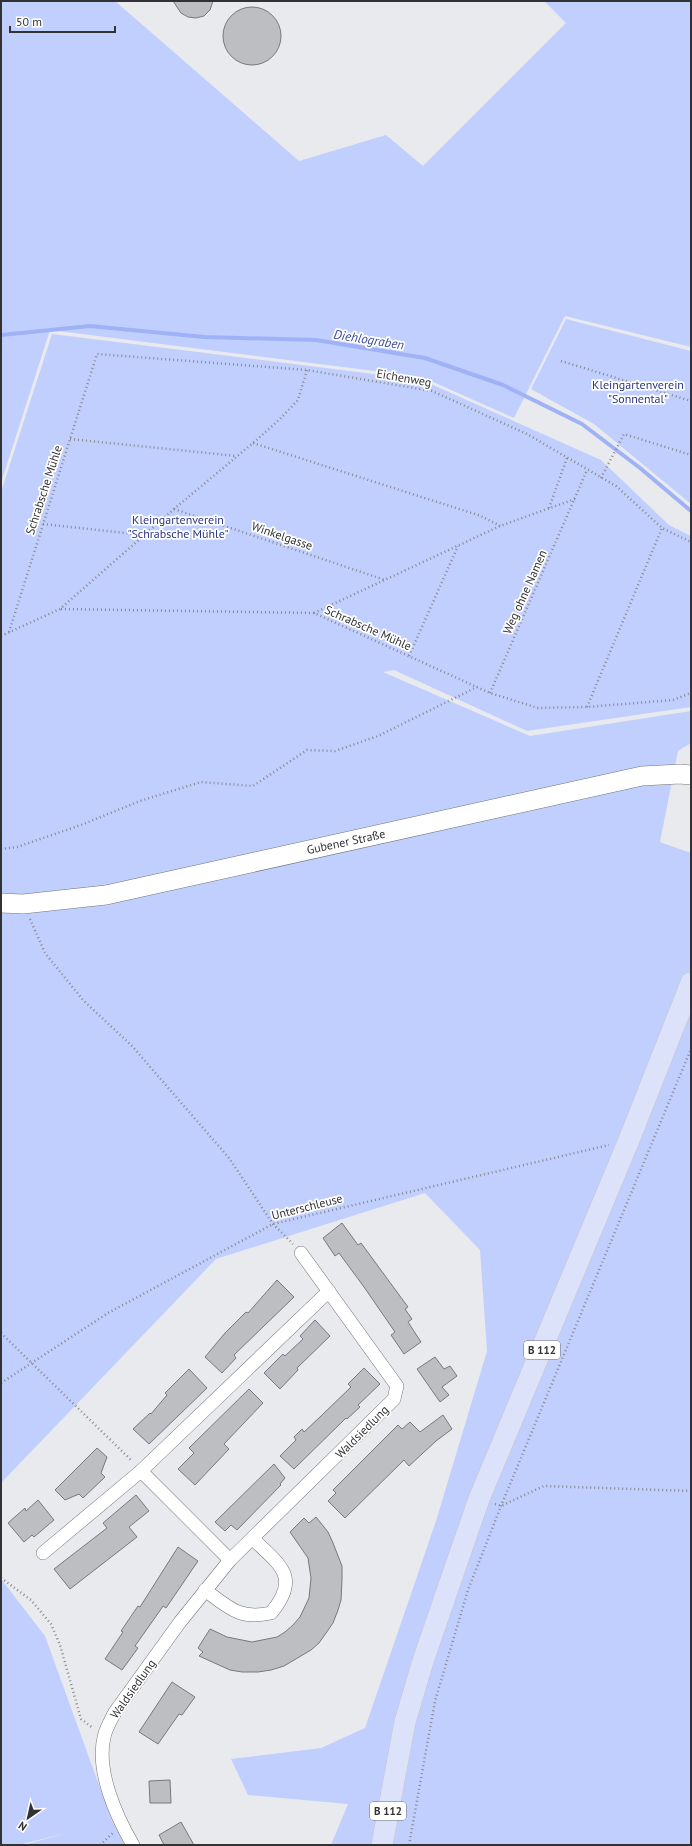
<svg xmlns="http://www.w3.org/2000/svg" width="692" height="1846" viewBox="0 0 692 1846" font-family="'PT Sans',sans-serif">
	<style>
		.green { fill: #c1cffe }
		.lines { fill: none; stroke-linecap: round; stroke-linejoin: round }
		.stream { stroke: #9fb2f6; stroke-width: 4 }
		.building { fill: #bdbec2; stroke: #77797c }
		.street-casing { stroke: #737477; stroke-width: 14 }
		.secondary-casing { stroke: #737477; stroke-width: 20 }
		.primary-casing { stroke: #c6c6c6; stroke-width: 22 }
		.path { stroke: #88898c; stroke-width: 2.5; stroke-dasharray: 1 3; stroke-linecap: butt }
		.street { stroke: #fff; stroke-width: 13 }
		.secondary { stroke: #fff; stroke-width: 19 }
		.primary { stroke: #dbe2f9; stroke-width: 21 }
		.labels { text-anchor: middle; stroke-width: 3.5; stroke-linejoin: round; paint-order: stroke }
		.shield { fill: #fff; stroke: #707071; stroke-width: 1 }
		.shield-label { font-size: 11px; font-weight: bold; fill: #323234 }
		.street-label { font-size: 12px; fill: #323234; stroke: #fff }
		.park-label { font-size: 12px; fill: #2a3683; stroke: #fff }
		.water-label { font-size: 13px; font-style: italic; fill: #3b4998; stroke: #fff }
	</style>
	<rect width="100%" height="100%" fill="#e9eaee"/>
	<!-- green -->
	<g class="green">
		<path d="M1 1H115L299 161 386 135 423 166 566 23 544 1H691V347L565 316 514 418 422 377 50 330 1 483Z"/>
		<path d="M566 319 691 351V504L594 424 531 389Z"/>
		<path d="M52 334 422 380 601 460 669 525 691 536V707L527 731 394 670 383 672 530 736 691 711V743L678 751 660 842 691 853V1845H331L348 1804 248 1795 231 1759 321 1748 365 1728 436 1521 487 1351 480 1250 425 1193 216 1259 1 1483V492Z"/>
		<path d="M1 1579 45 1636 112 1821 125 1845H24L66 1833 19 1845H1Z"/>
	</g>
	<g class="lines">
		<!-- stream -->
		<path class="stream" d="M1 335 90 326 204 337 316 340 425 358 503 385 582 424 640 468 691 511"/>
	</g>
	<!-- building -->
	<g class="building">
		<path d="M173 1H213L210 10 204 16 196 18 188 17 181 13Z"/>
		<circle cx="252" cy="36" r="29"/>
		<path d="M342 1223 358 1245 361 1243 408 1307 405 1309 412 1319 408 1322 421 1342 404 1354 391 1335 395 1332 364 1287 339 1253 335 1256 323 1238Z"/>
		<path d="M277 1280 294 1297 234 1355 236 1358 222 1373 205 1357 225 1333 246 1312 248 1313Z"/>
		<path d="M315 1320 330 1336 297 1368 298 1370 280 1389 264 1373 283 1354 285 1356 303 1339 300 1336Z"/>
		<path d="M435 1357 444 1369 450 1366 457 1376 442 1387 449 1395 440 1402 417 1369Z"/>
		<path d="M364 1368 380 1384 358 1405 360 1407 347 1419 346 1418 294 1469 280 1456 296 1440 294 1437 302 1429 304 1432 320 1417 351 1387 348 1384Z"/>
		<path d="M189 1369 207 1388 149 1444 133 1429 150 1413 151 1414 167 1395 165 1393Z"/>
		<path d="M249 1389 263 1403 224 1444 229 1449 195 1485 178 1469 194 1453 189 1448Z"/>
		<path d="M443 1415 452 1429 436 1441 409 1466 404 1460 345 1518 328 1501 336 1493 333 1490 398 1425 402 1429 410 1422 420 1432Z"/>
		<path d="M97 1448 107 1457 101 1473 105 1477 83 1498 79 1494 65 1500 55 1490Z"/>
		<path d="M274 1464 285 1478 280 1484 281 1485 237 1530 231 1525 225 1531 215 1522Z"/>
		<path d="M136 1495 149 1511 129 1527 137 1537 70 1589 54 1569 107 1528 103 1523Z"/>
		<path d="M38 1500 54 1520 34 1537 32 1535 24 1542 8 1523 25 1508 26 1511Z"/>
		<path d="M316 1517 328 1532 333 1543 342 1566V1579L341 1600 338 1610 333 1623 319 1643 311 1650 284 1666 271 1670 258 1672H242L230 1670 199 1656 203 1652 198 1648 210 1629 227 1637 252 1642 277 1637 285 1632 293 1625 300 1617 309 1598 311 1578 308 1558 290 1532 304 1518 309 1523Z"/>
		<path d="M178 1547 198 1561 166 1608 163 1606 159 1612 135 1646 138 1648 122 1670 105 1659 123 1632 121 1631 138 1606 140 1607Z"/>
		<path d="M172 1682 195 1697 182 1715 179 1714 158 1744 139 1732Z"/>
		<path d="M170 1780 171 1803H150L149 1781Z"/>
		<path d="M181 1822 194 1845H164L159 1835Z"/>
	</g>
	<g class="lines">
		<defs>
			<g id="street">
				<path d="M43 1553 141 1471"/>
				<path d="M230 1560 141 1471 329 1291"/>
				<path d="M205 1590C229 1608 240 1620 271 1613 301 1577 280 1565 253 1539"/>
				<path d="M133 1845C116 1816 96 1771 104 1737 106 1728 111 1720 115 1712L180 1622 230 1560 394 1399 397 1386 301 1253"/>
			</g>
			<path id="secondary" d="M1 903 23 904 106 895 642 776 680 774 691 775"/>
			<path id="primary" d="M382 1845 405 1722 423 1661 455 1568 479 1499 629 1140 691 983"/>
		</defs>
		<!-- street casing -->
		<use href="#street" class="street-casing"/>
		<!-- secondary casing -->
		<use href="#secondary" class="secondary-casing"/>
		<!-- primary casing -->
		<use href="#primary" class="primary-casing"/>
		<!-- path -->
		<g class="path">
			<path d="M561 361 691 401"/>
			<path d="M70 439 237 456"/>
			<path d="M253 443 481 516 500 526"/>
			<path d="M601 478 624 434 691 455"/>
			<path d="M575 499 500 526 314 613 490 693 538 708 587 707 673 700 691 693"/>
			<path d="M549 508 567 458"/>
			<path d="M174 509 385 580"/>
			<path d="M43 524 144 535"/>
			<path d="M61 609 314 613"/>
			<path d="M9 632 97 354 307 370 432 391 527 434 616 486 662 528 691 542"/>
			<path d="M1 636 60 609 174 509 253 443 280 419 298 400 307 370"/>
			<path d="M409 656 458 546"/>
			<path d="M490 693 587 470"/>
			<path d="M587 707 662 528"/>
			<path d="M1 849 17 847 81 825 140 801 201 782 253 786 307 750 335 751 378 736 477 687"/>
			<path d="M30 919 45 953 83 1000 132 1046 229 1158 273 1224 293 1244"/>
			<path d="M1 1333 132 1461"/>
			<path d="M1 1383 108 1313 273 1224 609 1145"/>
			<path d="M495 1504 501 1506 544 1486 691 1491"/>
			<path d="M1 1578 31 1600 51 1624 60 1645 81 1719 93 1728"/>
			<path d="M100 1845 113 1833"/>
			<path d="M409 1845 435 1701 468 1590 501 1506 691 1049"/>
		</g>
		<!-- street -->
		<use href="#street" class="street"/>
		<!-- secondary -->
		<use href="#secondary" class="secondary"/>
		<!-- primary -->
		<use href="#primary" class="primary"/>
	</g>
	<g class="labels">
		<!-- shield labels -->
		<g class="shield">
			<rect x="524" y="1341" width="36" height="18" rx="3"/>
			<rect x="370" y="1802" width="36" height="18" rx="3"/>
		</g>
		<g class="shield-label">
			<text x="542" y="1354">B 112</text>
			<text x="388" y="1815">B 112</text>
		</g>
		<!-- street labels -->
		<g class="street-label">
			<text transform="translate(404 378) rotate(10)" y="4">Eichenweg</text>
			<text transform="translate(44 490) rotate(-72)" y="4">Schrabsche Mühle</text>
			<text transform="translate(282 536) rotate(19)" y="4">Winkelgasse</text>
			<text transform="translate(525 592) rotate(-66)" y="4">Weg ohne Namen</text>
			<text transform="translate(368 628) rotate(24)" y="4">Schrabsche Mühle</text>
			<text transform="translate(346 842) rotate(-12)" y="4">Gubener Straße</text>
			<text transform="translate(307 1207) rotate(-14)" y="4">Unterschleuse</text>
			<text transform="translate(362 1432) rotate(-45)" y="4">Waldsiedlung</text>
			<text transform="translate(133 1689) rotate(-55)" y="4">Waldsiedlung</text>
		</g>
		<!-- park labels -->
		<g class="park-label">
			<text x="638" y="389">Kleingartenverein<tspan x="638" dy="14">"Sonnental"</tspan></text>
			<text x="178" y="524">Kleingartenverein<tspan x="178" dy="14">"Schrabsche Mühle"</tspan></text>
		</g>
		<!-- water labels -->
		<g class="water-label">
			<text transform="translate(369 339) rotate(9)" y="5">Diehlograben</text>
		</g>
	</g>
	<!-- border -->
	<rect width="692" height="1846" fill="none" stroke="#323234" stroke-width="4"/>
	<!-- north arrow -->
	<g transform="translate(28 1818) rotate(214)" stroke="#ffffff" stroke-width="3" paint-order="stroke">
	<path d="M0-3L7 15L0 10L-7 15Z" fill="#323234"/>
	<text y="-6" font-size="11" font-weight="bold" text-anchor="middle" fill="#323234">N</text>
	</g>
	<!-- scale -->
	<path d="M10 26v6h105v-6" fill="none" stroke="#323234" stroke-width="2"/>
	<text x="16" y="26" font-size="12" fill="#323234" stroke="#ffffff" stroke-width="3" paint-order="stroke">50 m</text>
</svg>
